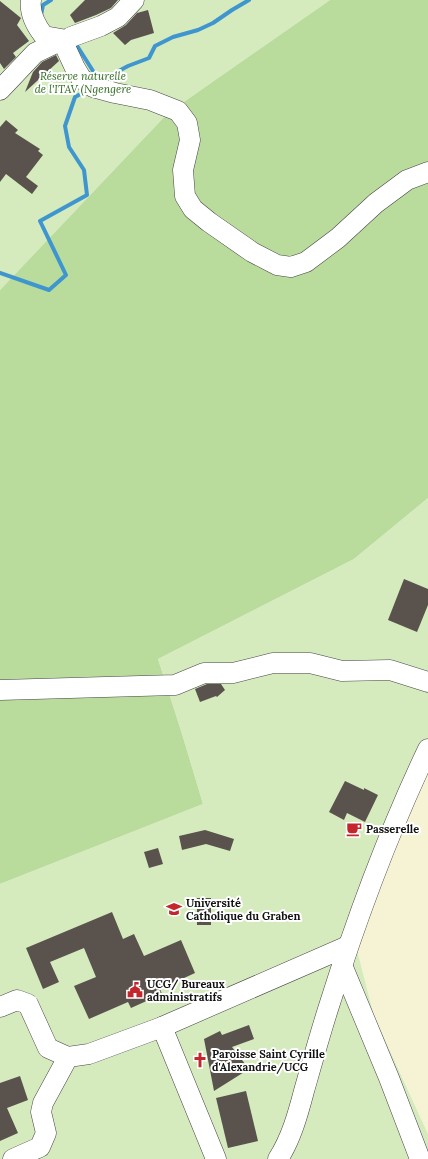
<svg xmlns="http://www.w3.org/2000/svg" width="428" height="1159" viewBox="0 0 428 1159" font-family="Lora,serif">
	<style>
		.farmland { fill: #f6f3d4 }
		.green { fill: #d5ebbd }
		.forest { fill: #b9dc9c }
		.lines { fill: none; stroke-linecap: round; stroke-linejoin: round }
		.stream { stroke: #3f96cf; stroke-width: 4 }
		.building { fill: #5a524d }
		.minor-casing { stroke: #444; stroke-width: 21 }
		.minor { stroke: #fff; stroke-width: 20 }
		.labels { text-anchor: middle; stroke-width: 4; stroke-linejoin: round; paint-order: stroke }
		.park-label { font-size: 11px; font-style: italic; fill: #2f6b1f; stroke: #fff }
		.poi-label { font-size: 11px; font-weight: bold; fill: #111; stroke: #fff; text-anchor: start }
	</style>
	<rect width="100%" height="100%" fill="#fffdf5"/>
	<!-- farmland -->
	<path class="farmland" d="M428 768V1134L374 1016 355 942Z"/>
	<!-- green -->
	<g class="green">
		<path d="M0 0H330L168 113 0 290Z"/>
		<path d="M428 498V768L355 942 374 1016 428 1134V1159H0V884L203 804 182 734 158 659 354 559Z"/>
	</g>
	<!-- forest -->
	<path class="forest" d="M330 0H428V498L354 559 158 659 182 734 203 804 0 884V290L168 113Z"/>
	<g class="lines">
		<!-- stream -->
		<g class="stream">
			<path d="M41 15 43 5 51 0"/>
			<path d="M74 41 100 82"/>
			<path d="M105 85 115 73 128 66 149 58 155 46 173 37 198 30 213 23 232 10 249 0"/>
			<path d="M0 273 49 290 66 275 40 221 87 195 84 170 69 147 65 126 75 97 88 90"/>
		</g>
	</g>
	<!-- building -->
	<g class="building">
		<path d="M85 0H118L111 8 96 15 75 23 70 15Z"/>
		<path d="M0 1 21 18 17 25 29 41 13 53 16 57 4 69 0 63Z"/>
		<path d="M148 10 154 33 131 40 125 45 113 33 126 25 137 13Z"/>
		<path d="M56 55 59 61 25 92 33 72 42 62Z"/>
		<path d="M6 120 18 130 15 133 40 149 38 151 43 155 26 177 38 186 32 194 6 174 0 182V127Z"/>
		<path d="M404 579 428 589V605L417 632 388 620Z"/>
		<path d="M207 684H221L225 690 217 697 216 696 200 702 195 689Z"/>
		<path d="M345 781 364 790V788L378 795 365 822 347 813 344 820 329 812Z"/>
		<path d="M205 830 234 839 230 851 206 844 182 850 179 836Z"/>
		<path d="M158 848 163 864 149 868 144 852Z"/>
		<rect x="197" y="898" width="14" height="27"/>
		<path d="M112 912 123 939 134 934 144 956 181 940 195 973 160 989 162 994 131 1008 128 1002 89 1019 74 986 96 977 84 948 50 962 59 982 43 989 26 948Z"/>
		<path d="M249 1025 254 1039 232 1047 249 1069 214 1091 204 1039 220 1031 222 1035Z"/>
		<path d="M20 1076 28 1100 7 1108 18 1133 0 1141V1083Z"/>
		<path d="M246 1091 258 1141 228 1148 216 1098Z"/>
	</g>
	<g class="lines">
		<defs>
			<g id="minor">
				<path d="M31 0C29 14 36 26 44 36L67 40 71 37 101 26 118 17 134 0"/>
				<path d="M62 40 75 68 81 78 93 87 115 93 150 100 178 111 187 123 190 140 183 170 185 196 193 209 209 222 252 252 277 265 291 267 306 262 338 238 376 203 407 180 428 172"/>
				<path d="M0 90 35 53 62 40"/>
				<path d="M0 690 175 685 204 673H233L273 663H310L342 671 390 670 428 682"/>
				<path d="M342 965 389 1078 420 1159"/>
				<path d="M0 1007 17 1000 28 1004 48 1048 68 1057 89 1054 162 1027 348 946"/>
				<path d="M162 1027 216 1159"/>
				<path d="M13 1159 40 1147 46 1133 41 1112 43 1103 68 1057"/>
				<path d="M278 1159C291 1139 298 1114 304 1091 312 1063 320 1034 329 1006 356 920 389 831 428 749"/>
			</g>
		</defs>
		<!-- minor casing -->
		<use href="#minor" class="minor-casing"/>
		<!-- minor -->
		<use href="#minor" class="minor"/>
	</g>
	<!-- icons -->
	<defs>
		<symbol id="cafe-bare" viewBox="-9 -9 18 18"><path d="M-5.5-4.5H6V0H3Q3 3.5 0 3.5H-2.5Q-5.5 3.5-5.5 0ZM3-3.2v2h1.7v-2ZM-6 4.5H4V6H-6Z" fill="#c4262e" stroke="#fff" stroke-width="2.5" paint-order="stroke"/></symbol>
		<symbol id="university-bare" viewBox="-9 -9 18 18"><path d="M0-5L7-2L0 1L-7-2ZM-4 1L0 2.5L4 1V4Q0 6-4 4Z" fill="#c4262e" stroke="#fff" stroke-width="2.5" paint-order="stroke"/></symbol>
		<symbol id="civic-bare" viewBox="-9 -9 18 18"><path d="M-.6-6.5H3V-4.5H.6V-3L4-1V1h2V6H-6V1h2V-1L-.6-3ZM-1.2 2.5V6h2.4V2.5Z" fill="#c4262e" stroke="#fff" stroke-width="2.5" paint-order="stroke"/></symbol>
		<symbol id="church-bare" viewBox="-9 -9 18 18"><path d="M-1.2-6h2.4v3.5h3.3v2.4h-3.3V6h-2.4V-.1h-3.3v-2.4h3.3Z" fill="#c4262e" stroke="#fff" stroke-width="2.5" paint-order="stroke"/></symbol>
	</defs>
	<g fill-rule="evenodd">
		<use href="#cafe-bare" x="343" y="818" width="22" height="22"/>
		<use href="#university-bare" x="163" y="898" width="22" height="22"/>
		<use href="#civic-bare" x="124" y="979" width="22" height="22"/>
		<use href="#church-bare" x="189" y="1049" width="22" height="22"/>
	</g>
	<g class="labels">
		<!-- park labels -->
		<g class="park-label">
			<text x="83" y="80">Réserve naturelle<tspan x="83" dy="13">de l'ITAV (Ngengere</tspan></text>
		</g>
		<!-- poi labels -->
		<g class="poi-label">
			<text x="366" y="833">Passerelle</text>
			<text x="186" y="907">Université<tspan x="186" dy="13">Catholique du Graben</tspan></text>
			<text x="147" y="988">UCG/ Bureaux<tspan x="147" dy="13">administratifs</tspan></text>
			<text x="212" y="1058">Paroisse Saint Cyrille<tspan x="212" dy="13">d'Alexandrie/UCG</tspan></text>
		</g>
	</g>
</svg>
